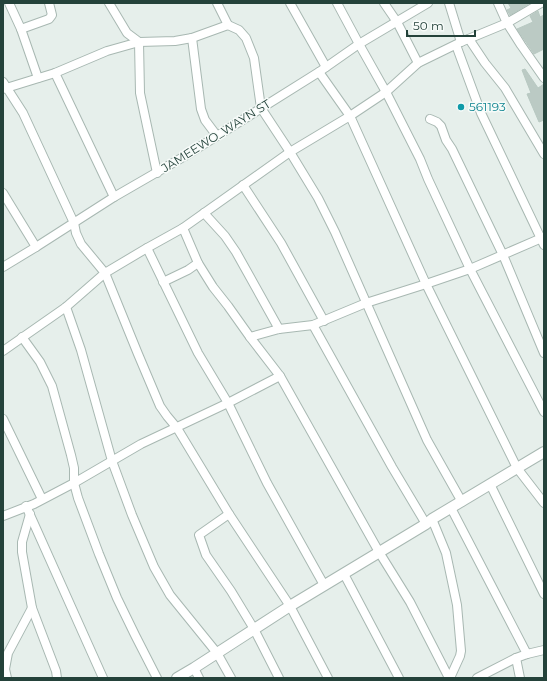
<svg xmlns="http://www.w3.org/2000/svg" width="547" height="681" viewBox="0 0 547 681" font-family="Montserrat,sans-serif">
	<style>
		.building { fill: #bbcac4; stroke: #b8c9c2 }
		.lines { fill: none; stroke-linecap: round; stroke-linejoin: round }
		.minor-casing { stroke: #a8b8b2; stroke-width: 10 }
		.tertiary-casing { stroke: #a8b8b2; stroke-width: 12 }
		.minor { stroke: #fff; stroke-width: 8 }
		.tertiary { stroke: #fff; stroke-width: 10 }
		.culture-dot { fill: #0f9aa8; stroke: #f7fbf9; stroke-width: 1.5 }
		.labels { text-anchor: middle; stroke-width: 3; stroke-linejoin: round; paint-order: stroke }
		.culture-label { font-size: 12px; fill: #0d838f; stroke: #f7fbf9; text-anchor: start }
		.street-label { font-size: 12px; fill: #24423a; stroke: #f7fbf9 }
	</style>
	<rect width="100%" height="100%" fill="#e6efeb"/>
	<!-- building -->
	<g class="building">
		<path d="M508 3H530L510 15 507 10 511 8Z"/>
		<path d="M538 11 540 17 544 15V49L534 54 517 29 533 22 530 16Z"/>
		<path d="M525 69 538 88 544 84V120L539 122 527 94 531 93 522 70Z"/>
	</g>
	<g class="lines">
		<defs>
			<g id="minor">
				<path d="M9 3 21 29 49 19 52 15 49 3"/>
				<path d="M109 3 127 33 139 42 140 93 157 173"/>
				<path d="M217 3 228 25"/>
				<path d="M290 3 326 67"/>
				<path d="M337 3 359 44 386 92 420 159 428 179 470 269 544 412"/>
				<path d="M384 3 397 22 418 63"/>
				<path d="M449 3 461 42"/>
				<path d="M498 3 507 23 521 45 544 78"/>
				<path d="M21 29 38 78"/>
				<path d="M192 38 201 109 205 120 217 136"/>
				<path d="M469 39 485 63 505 88 544 154"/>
				<path d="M456 45 481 113 544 245"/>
				<path d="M319 72 350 116 426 284 517 468 544 503"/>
				<path d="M55 73 114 197"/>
				<path d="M3 82 23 113 74 223 76 233 81 244 105 273 138 354 160 406 167 416 177 428 229 514 290 606 328 678"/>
				<path d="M3 89 55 73 107 51 139 42 175 41 192 38 228 25 239 30 246 38 254 58 261 108 290 152 318 198 335 232 427 440 462 502"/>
				<path d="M430 119 437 122 441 126 446 140 452 149 503 255 544 353"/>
				<path d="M243 185 281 243 324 321"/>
				<path d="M3 193 36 247"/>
				<path d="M204 213 225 236 236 252 279 329"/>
				<path d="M183 228 198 263 213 287 228 306 250 337 280 376 379 552 410 602 449 678"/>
				<path d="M147 248 198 353 228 403 267 483 324 585"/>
				<path d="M3 267 36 247 114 197 185 156 319 72 359 44 428 3"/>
				<path d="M163 282 188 270 198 263"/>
				<path d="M66 307 81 350 112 461 132 515 154 567 170 595 217 653 231 678"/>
				<path d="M313 325 392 467 426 524"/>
				<path d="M22 337 40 362 52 386 71 455 74 468V483L78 498 99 554 117 598 135 635 157 678"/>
				<path d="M250 337 279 329 313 325 366 303 426 284 470 269 544 237"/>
				<path d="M3 351 66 307 105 273 147 248 183 228 290 152 350 116 386 92 418 63 461 42 507 23 541 3"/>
				<path d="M3 419 42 499"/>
				<path d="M490 484 544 594"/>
				<path d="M26 506 103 678"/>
				<path d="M451 508 527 654"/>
				<path d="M30 514 22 542V552L32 608 56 671 57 678"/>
				<path d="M229 514 199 535 206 555 231 591 254 629 279 678"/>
				<path d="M3 516 34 504 74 483 141 444 228 403 280 376"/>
				<path d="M432 519 446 553 457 605 461 651 460 656 450 678"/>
				<path d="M344 574 399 678"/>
				<path d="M516 658 520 678"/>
				<path d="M194 668 199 678"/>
				<path d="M7 678 5 669 8 653 32 608"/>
				<path d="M477 678 516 658 527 654 544 650"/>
			</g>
			<path id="tertiary" d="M177 678 194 668 290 606 426 524 432 519 544 452"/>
		</defs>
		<!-- minor casing -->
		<use href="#minor" class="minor-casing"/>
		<!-- tertiary casing -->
		<use href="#tertiary" class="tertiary-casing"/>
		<!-- minor -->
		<use href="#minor" class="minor"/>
		<!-- tertiary -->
		<use href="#tertiary" class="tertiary"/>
	</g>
	<!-- markers -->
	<circle class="culture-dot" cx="461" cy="107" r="4"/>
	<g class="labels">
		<!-- culture labels -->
		<g class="culture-label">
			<text x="469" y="111">561193</text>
		</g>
		<!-- street labels -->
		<g class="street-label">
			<text transform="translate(216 136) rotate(-32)" y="4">JAMEEWO_WAYN ST</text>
		</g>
	</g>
	<!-- border -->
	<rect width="547" height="681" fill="none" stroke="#24423a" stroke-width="8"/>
	<!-- scale -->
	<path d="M407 30v6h68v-6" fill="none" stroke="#24423a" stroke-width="2"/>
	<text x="413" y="30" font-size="12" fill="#24423a" stroke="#f7fbf9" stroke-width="3" paint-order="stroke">50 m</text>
</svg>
